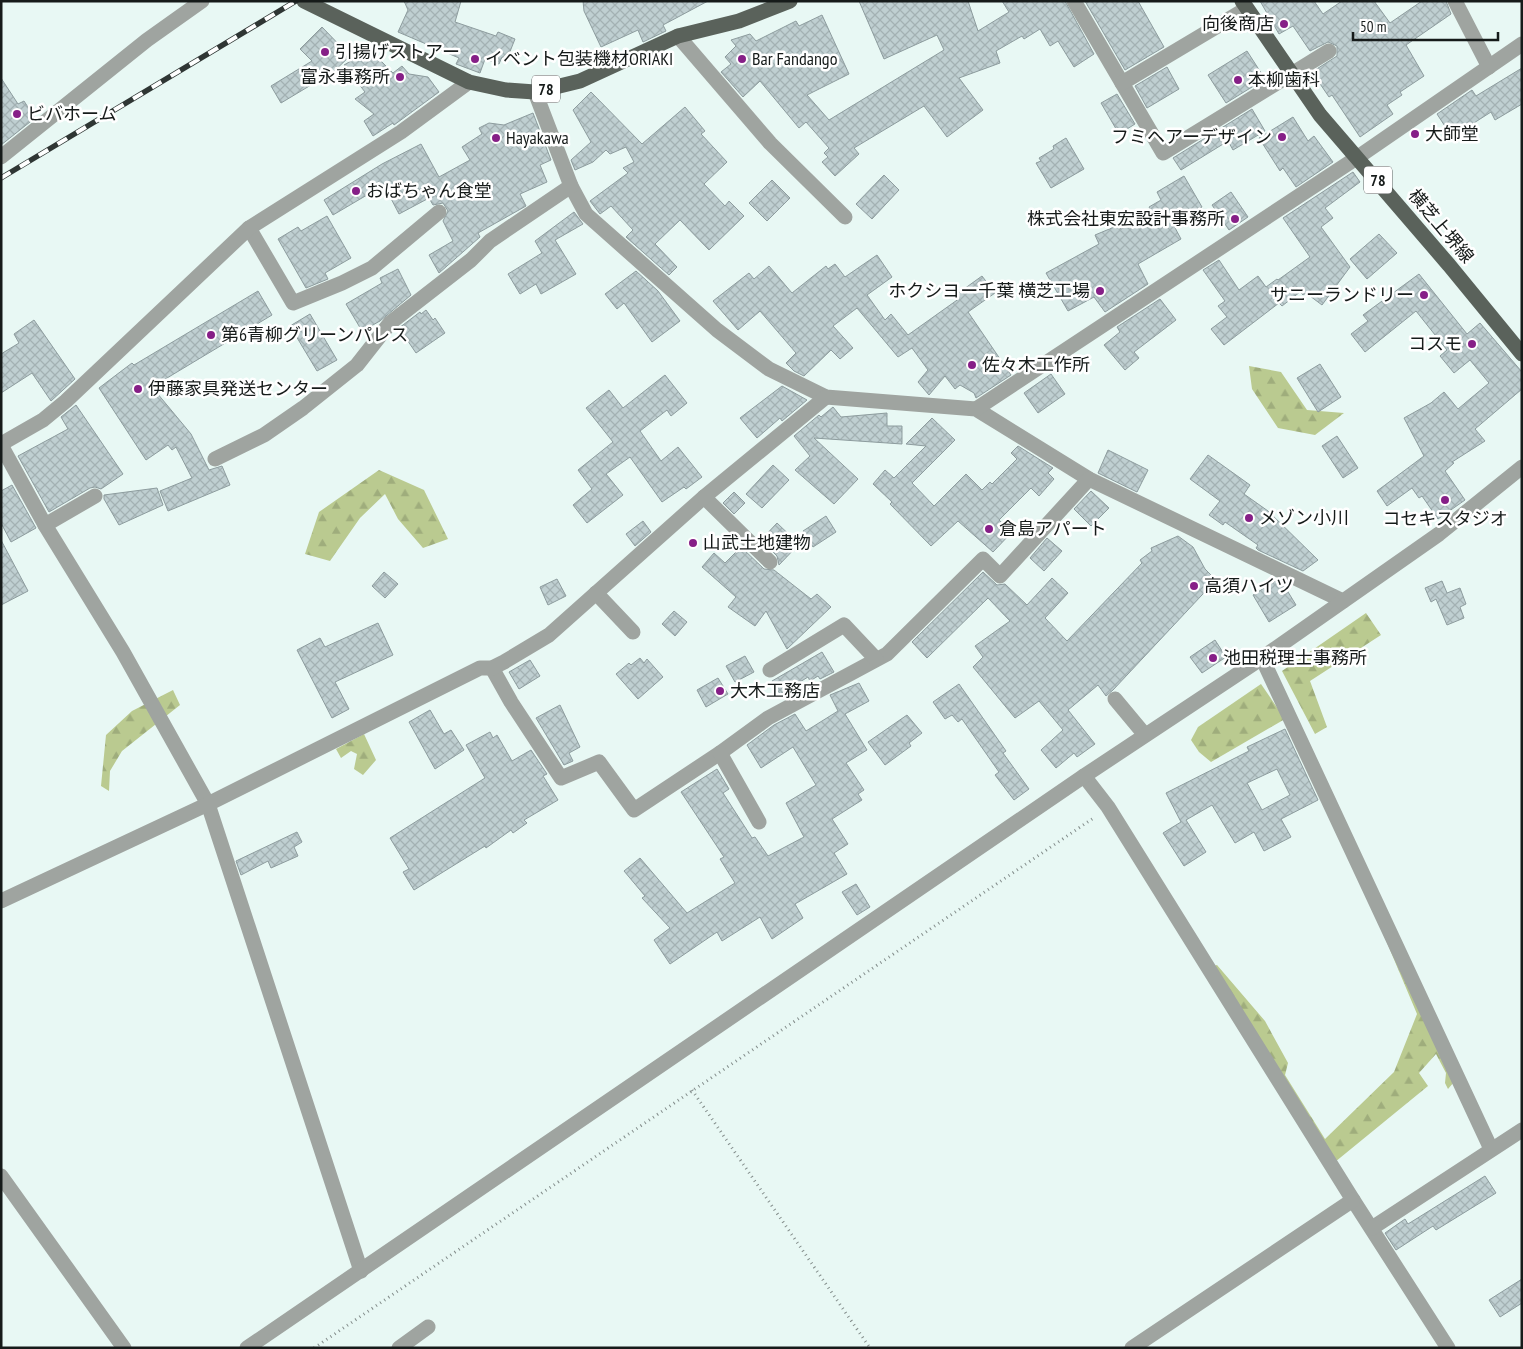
<svg xmlns="http://www.w3.org/2000/svg" width="1523" height="1349" viewBox="0 0 1523 1349" font-family="'PT Sans Narrow','Noto Sans JP',sans-serif">
	<style>
		.forest { fill: url(#forest-firs) }
		.building { fill: url(#building-cross-hatch); stroke: #8d9c9e; fill-rule: evenodd }
		.lines { fill: none; stroke-linecap: round; stroke-linejoin: round }
		.path { stroke: #838d8b; stroke-width: 3; stroke-dasharray: 1 4; stroke-linecap: butt }
		.minor { stroke: #9fa4a0; stroke-width: 15 }
		.major { stroke: #5a625b; stroke-width: 15 }
		.rail-casing { stroke: #2f3634; stroke-width: 5.5 }
		.rail { stroke: #fff; stroke-width: 4; stroke-dasharray: 11; stroke-linecap: butt }
		.poi-dot { fill: #861f87; stroke: #fff; stroke-width: 2 }
		.labels { text-anchor: middle; stroke-width: 5; stroke-linejoin: round; paint-order: stroke }
		.shield { fill: #fff; stroke: #5c5f5f; stroke-width: 1 }
		.shield-label { font-size: 16px; font-weight: bold; fill: #161b1a }
		.poi-label { font-size: 18px; fill: #161b1a; stroke: #fff; text-anchor: start }
		.street-label { font-size: 18px; fill: #161b1a; stroke: #fff }
	</style>
	<defs>
		<pattern id="forest-firs" width="22" height="20" patternUnits="userSpaceOnUse" patternTransform="scale(1.25)"><rect width="22" height="20" fill="#baca90"/><path d="M5 1l3.5 6h-7zM16 11l3.5 6h-7z" fill="#9fad7c"/></pattern>
		<pattern id="building-cross-hatch" width="8" height="8" patternUnits="userSpaceOnUse" patternTransform="scale(1.25)"><rect width="8" height="8" fill="#bfcfd1"/><path d="M0 0l8 8M0 8l8-8" fill="none" stroke="#a3b1b3"/></pattern>
	</defs>
	<rect width="100%" height="100%" fill="#e8f8f4"/>
	<!-- forest -->
	<g class="forest">
		<path d="M1249 366 1281 372 1307 410 1344 413 1315 435 1278 428 1252 389Z"/>
		<path d="M379 470 424 490 448 539 423 548 398 519 385 494 360 518 330 561 305 554 319 512Z"/>
		<path d="M1366 613 1381 635 1310 681 1327 727 1315 734 1282 671Z"/>
		<path d="M1261 684 1285 719 1211 762 1199 752 1191 740 1198 727Z"/>
		<path d="M173 690 180 705 122 751 110 771 109 791 101 786 106 735 132 711Z"/>
		<path d="M364 734 376 760 363 775 354 769 357 754 351 751 341 758 336 749Z"/>
		<path d="M1353 862 1454 1082 1448 1089 1445 1083 1446 1073 1436 1054 1419 1073 1428 1086 1335 1162 1213 966 1217 965 1265 1021 1288 1063 1285 1075 1325 1139 1394 1072 1417 1014Z"/>
	</g>
	<!-- building -->
	<g class="building">
		<path d="M404 1H461L455 22 496 36 498 32 515 39 507 59 502 57 499 64 485 59 480 73 456 64 459 58 398 32 408 10Z"/>
		<path d="M583 1H708L663 25 666 31 643 42 638 30 601 47 584 11Z"/>
		<path d="M859 1H968L978 31 1009 12 1002 1H1065L1094 54 1074 67 1058 41 1050 46 1040 29 1024 39 1022 36 996 51 1000 63 959 78 983 110 947 137 924 106 854 148 859 154 835 176 822 162 828 157 824 153 829 148 806 122 799 128 760 81 743 97 721 72 731 64 725 57 736 46 731 40 750 34 756 41 796 21 799 26 822 15 849 74 807 95 829 120 944 50 937 35 884 59Z"/>
		<path d="M1085 1H1138L1164 47 1125 70Z"/>
		<path d="M1260 1H1314L1323 14 1342 1H1374L1390 23 1422 1H1446L1451 14 1406 45 1424 76 1400 92 1402 95 1387 105 1393 114 1360 137 1332 95 1329 97 1312 72 1337 56V46L1328 42 1310 51 1293 26 1279 34Z"/>
		<path d="M322 27 350 56 328 77 326 76 281 103 271 86 312 61 300 49Z"/>
		<path d="M370 50 393 73 402 66 409 74 428 77 439 92 394 125 393 123 373 136 364 121 374 114 355 99 365 92 344 65Z"/>
		<path d="M1247 51 1265 79 1226 103 1208 75Z"/>
		<path d="M1167 67 1179 89 1147 108 1135 86Z"/>
		<path d="M1522 68V104L1495 120 1491 112 1452 137 1437 114 1472 90 1476 96Z"/>
		<path d="M1 78 18 104 24 101 35 118 1 145Z"/>
		<path d="M591 92 642 144 685 107 705 131 701 134 727 162 704 184 725 206 729 201 744 216 709 250 680 220 655 244 677 267 669 275 626 237 633 230 611 206 600 214 590 201 628 173 623 168 634 162 626 147 610 154 606 150 593 162 575 170 571 160 591 142 573 110Z"/>
		<path d="M1117 94 1135 124 1119 134 1101 103Z"/>
		<path d="M1252 109 1265 131 1233 150 1228 141 1181 170 1173 158Z"/>
		<path d="M533 113 551 160 540 165 547 182 520 194 526 206 478 233 480 237 439 273 429 255 453 241 443 221 448 211 443 203 433 205 429 198 399 214 384 185 333 215 324 200 382 164 421 144 439 177 470 160 462 147 482 134 479 128 489 123 504 125Z"/>
		<path d="M1293 117 1308 141 1314 136 1333 162 1296 187 1283 168 1280 171 1259 138Z"/>
		<path d="M1066 138 1084 169 1051 188 1036 163 1041 161 1039 158 1054 149 1053 146Z"/>
		<path d="M1353 172 1360 182 1325 208 1333 218 1321 227 1350 267 1322 305 1306 293 1303 295 1300 292 1282 306 1279 303 1224 345 1211 329 1227 317 1218 306 1225 301 1203 270 1219 260 1239 290 1258 276 1266 287 1277 279 1278 280 1310 257 1283 218Z"/>
		<path d="M884 175 899 190 872 219 856 204Z"/>
		<path d="M1184 176 1202 207 1173 224 1181 239 1138 264 1148 284 1105 312 1094 297 1068 311 1046 273 1099 244 1095 235 1119 225 1121 229 1153 214 1149 207 1161 200 1157 192Z"/>
		<path d="M772 180 790 198 767 221 749 203Z"/>
		<path d="M1231 192 1248 217 1229 230 1212 205Z"/>
		<path d="M574 212 583 224 555 240 576 274 541 294 536 284 520 294 508 274 542 253 535 241Z"/>
		<path d="M327 216 351 258 325 273 328 279 306 288 278 239 298 227 301 231Z"/>
		<path d="M1379 234 1397 253 1367 279 1350 259Z"/>
		<path d="M877 255 892 277 867 295 885 320 891 314 908 335 960 298 957 294 982 276 995 293 968 312 1011 375 976 398 974 393 960 385 955 389 945 376 929 395 918 382 928 370 912 348 898 357 857 308 833 326 853 348 840 359 831 350 804 376 794 371 786 363 796 353 760 311 738 330 713 301 749 273 754 279 769 266 792 293 826 266 828 269 835 264 845 277Z"/>
		<path d="M398 269 411 295 380 321 362 331 346 304 382 283 380 278Z"/>
		<path d="M636 271 658 291 680 321 652 342 624 303 617 309 605 294Z"/>
		<path d="M1419 274 1467 334 1480 323 1522 372V389L1475 429 1485 441 1452 462 1454 463 1445 471 1465 500 1438 519 1422 496 1419 498 1412 488 1387 506 1377 491 1424 456 1404 418 1431 403 1444 392 1458 409 1489 383 1470 360 1454 373 1440 356 1447 350 1416 311 1365 352 1351 334 1368 321 1363 315Z"/>
		<path d="M258 291 272 315 152 387 191 434 209 470 222 466 230 485 168 511 160 491 192 478 176 447 172 450 168 445 146 460 99 388 132 363 134 365Z"/>
		<path d="M1160 299 1176 320 1134 352 1139 358 1125 370 1104 345 1120 332 1117 327Z"/>
		<path d="M426 310 433 320 435 318 445 333 416 353 399 328 420 312 421 314Z"/>
		<path d="M310 314 337 360 317 371 290 326Z"/>
		<path d="M34 320 75 379 51 401 32 373 1 393V354L19 343 14 334Z"/>
		<path d="M1320 364 1341 397 1318 412 1297 378Z"/>
		<path d="M1051 374 1065 394 1038 413 1024 393Z"/>
		<path d="M665 375 687 403 671 416 667 410 640 431 661 461 678 447 702 477 686 489 684 487 662 502 630 457 606 474 623 495 587 523 573 505 592 489 578 470 613 442 586 408 609 390 623 408Z"/>
		<path d="M782 386 807 400 782 421 780 418 757 438 740 418Z"/>
		<path d="M76 405 123 474 101 489 95 487 90 488 49 512 18 456 68 429 61 417Z"/>
		<path d="M833 407 841 417 887 413V426H902V444L814 438 858 479 834 504 795 470 810 456 794 436 819 415 821 417Z"/>
		<path d="M932 418 955 440 912 483 934 506 966 474 982 490 990 482 992 484 1017 459 1011 453 1018 446 1053 468 1048 473 1054 479 1039 496 1031 488 999 520 1012 532 993 552 958 521 931 546 890 504 892 502 873 484 885 470 894 478 926 446 906 444Z"/>
		<path d="M1337 436 1358 468 1343 478 1322 446Z"/>
		<path d="M1108 450 1148 470 1137 492 1098 473Z"/>
		<path d="M1208 455 1250 485 1244 494 1268 511 1318 560 1303 571 1258 550 1256 548 1258 545 1225 522 1223 525 1209 515 1220 501 1190 479Z"/>
		<path d="M773 465 789 480 762 508 746 494Z"/>
		<path d="M12 485 36 528 11 542 1 523V491Z"/>
		<path d="M157 488 163 505 119 525 104 499V495Z"/>
		<path d="M1091 491 1109 508 1091 526 1074 509Z"/>
		<path d="M734 492 745 503 734 514 723 503Z"/>
		<path d="M826 516 836 532 813 547 803 531Z"/>
		<path d="M643 521 651 532 635 546 626 534Z"/>
		<path d="M777 523 799 544 779 565 777 556 761 540Z"/>
		<path d="M1178 536 1193 547 1205 569 1216 580 1113 690 1106 696 1098 685 1068 710 1095 744 1077 757 1074 753 1056 768 1041 750 1063 730 1039 701 1015 718 973 667 983 657 975 646 1010 621 988 598 927 658 912 642 983 572 997 585 1005 584 1027 605 1052 578 1068 593 1045 618 1067 641 1142 563 1140 560 1152 551 1151 548Z"/>
		<path d="M1047 538 1062 551 1044 571 1030 558Z"/>
		<path d="M1 540 28 591 1 605Z"/>
		<path d="M741 547 764 569 774 570 811 599 817 594 831 607 787 649 766 611 755 626 728 607 736 597 702 567 714 553 725 563Z"/>
		<path d="M384 572 398 584 385 598 372 586Z"/>
		<path d="M557 579 566 596 548 605 540 587Z"/>
		<path d="M1277 580 1282 582 1296 605 1269 622 1253 595Z"/>
		<path d="M1442 581 1447 593 1460 588 1466 604 1460 607 1464 618 1447 625 1436 599 1431 602 1425 588Z"/>
		<path d="M674 611 687 622 675 636 662 624Z"/>
		<path d="M378 623 393 655 335 682 349 709 332 718 297 650 320 638 325 647Z"/>
		<path d="M1215 640 1226 657 1202 673 1190 657Z"/>
		<path d="M822 652 834 672 820 679 818 676 810 681 808 677 780 694 772 681Z"/>
		<path d="M745 656 754 672 735 682 726 666Z"/>
		<path d="M640 658 644 663 647 659 663 677 638 699 616 674 629 663 631 665Z"/>
		<path d="M530 660 540 676 519 689 509 672Z"/>
		<path d="M718 678 728 694 706 707 697 690Z"/>
		<path d="M859 683 869 701 845 714 867 750 846 763 864 790 858 794 862 800 832 819 848 844 834 853 847 874 795 904 803 918 772 939 760 917 722 941 717 932 670 964 654 940 670 928 642 898 645 896 624 871 640 858 687 913 735 883 720 859 724 857 681 792 717 769 729 789 723 793 752 838 755 837 768 856 804 837 786 803 816 785 793 747 761 768 747 745 774 725 795 714 806 731 838 711 830 695Z"/>
		<path d="M959 684 1006 751 1003 753 1029 789 1014 800 995 775 999 772 962 719 958 722 952 715 945 719 933 702Z"/>
		<path d="M560 705 580 747 569 753 573 761 564 765 536 718Z"/>
		<path d="M430 710 444 734 451 730 464 750 435 769 409 722Z"/>
		<path d="M907 715 922 733 909 743 911 746 885 765 868 742Z"/>
		<path d="M1285 729 1318 800 1281 819 1291 837 1264 851 1254 832 1235 843 1212 805 1186 820 1206 852 1184 866 1163 833 1181 822 1166 793 1249 751 1247 747ZM1277 769 1290 795 1262 810 1247 783Z"/>
		<path d="M490 732 493 738 497 735 512 761 531 750 547 774 543 776 558 800 524 820 527 823 513 833 511 830 486 848 485 846 414 890 403 872 409 869 390 838 485 778 466 745Z"/>
		<path d="M297 832 302 842 294 847 298 856 271 868 268 861 241 875 236 861Z"/>
		<path d="M856 884 870 907 857 915 842 892Z"/>
		<path d="M1485 1176 1496 1193 1436 1230 1433 1226 1396 1250 1385 1233 1405 1219 1408 1224Z"/>
		<path d="M1522 1279V1303L1500 1317 1489 1300Z"/>
	</g>
	<g class="lines">
		<!-- path -->
		<g class="path">
			<path d="M692 1090 870 1348"/>
			<path d="M314 1348 1095 817"/>
		</g>
		<!-- minor -->
		<g class="minor">
			<path d="M1074 1 1163 153 1329 51"/>
			<path d="M1455 1 1489 67"/>
			<path d="M678 36 770 143 845 217"/>
			<path d="M1122 83 1246 9"/>
			<path d="M535 92 571 186 586 214 717 330 769 369 826 397 976 409 1089 479 1343 601"/>
			<path d="M1 157 147 40 202 1"/>
			<path d="M249 228 293 303 342 283 372 268 439 212"/>
			<path d="M976 409 1358 157 1522 44"/>
			<path d="M1 444 43 420 66 401 249 228 401 132 469 82"/>
			<path d="M1 445 45 525 123 652 208 804 361 1271"/>
			<path d="M215 459 264 435 303 408 357 365 390 323 471 260 490 241 571 186"/>
			<path d="M704 497 770 562"/>
			<path d="M45 525 95 496"/>
			<path d="M596 593 633 632"/>
			<path d="M1262 658 1491 1149"/>
			<path d="M492 668 511 702 561 778 599 762 634 810 720 753 768 718 887 654 983 559 1000 576 1089 479"/>
			<path d="M770 670 844 625 876 659"/>
			<path d="M1115 699 1145 735"/>
			<path d="M720 753 759 822"/>
			<path d="M1084 776 1108 807 1353 1200 1448 1348"/>
			<path d="M1 901 208 804 480 668H492L504 662 549 635 704 497 826 397"/>
			<path d="M1 1176 124 1348"/>
			<path d="M1372 1228 1522 1130"/>
			<path d="M247 1348 1084 776 1262 658 1439 534 1522 467"/>
			<path d="M399 1348 428 1327"/>
			<path d="M1132 1348 1353 1200"/>
		</g>
		<!-- major -->
		<g class="major">
			<path d="M304 1 469 82 506 90 535 92 580 81 678 36 739 21 790 1"/>
			<path d="M1242 1 1320 115 1449 265 1522 354"/>
		</g>
		<defs>
			<path id="rail" d="M1 178 296 1"/>
		</defs>
		<!-- rail casing -->
		<use href="#rail" class="rail-casing"/>
		<!-- rail -->
		<use href="#rail" class="rail"/>
	</g>
	<!-- markers -->
	<g class="poi-dot">
		<circle cx="1284" cy="24" r="5"/>
		<circle cx="325" cy="52" r="5"/>
		<circle cx="475" cy="59" r="5"/>
		<circle cx="742" cy="59" r="5"/>
		<circle cx="400" cy="77" r="5"/>
		<circle cx="1238" cy="80" r="5"/>
		<circle cx="17" cy="114" r="5"/>
		<circle cx="1415" cy="134" r="5"/>
		<circle cx="1282" cy="137" r="5"/>
		<circle cx="496" cy="138" r="5"/>
		<circle cx="356" cy="191" r="5"/>
		<circle cx="1235" cy="219" r="5"/>
		<circle cx="1100" cy="291" r="5"/>
		<circle cx="1424" cy="295" r="5"/>
		<circle cx="211" cy="335" r="5"/>
		<circle cx="1472" cy="344" r="5"/>
		<circle cx="972" cy="365" r="5"/>
		<circle cx="138" cy="389" r="5"/>
		<circle cx="1445" cy="500" r="5"/>
		<circle cx="1249" cy="518" r="5"/>
		<circle cx="989" cy="529" r="5"/>
		<circle cx="693" cy="543" r="5"/>
		<circle cx="1194" cy="586" r="5"/>
		<circle cx="1213" cy="658" r="5"/>
		<circle cx="720" cy="691" r="5"/>
	</g>
	<g class="labels">
		<!-- shield labels -->
		<g class="shield">
			<rect x="532" y="75.5" width="28" height="27" rx="4"/>
			<rect x="1364" y="166.5" width="28" height="27" rx="4"/>
		</g>
		<g class="shield-label">
			<text x="546" y="95">78</text>
			<text x="1378" y="186">78</text>
		</g>
		<!-- poi labels -->
		<g class="poi-label">
			<text x="1274" y="30" text-anchor="end">向後商店</text>
			<text x="335" y="58">引揚げストアー</text>
			<text x="485" y="65">イベント包装機材ORIAKI</text>
			<text x="752" y="65">Bar Fandango</text>
			<text x="390" y="83" text-anchor="end">富永事務所</text>
			<text x="1248" y="86">本柳歯科</text>
			<text x="27" y="120">ビバホーム</text>
			<text x="1425" y="140">大師堂</text>
			<text x="1272" y="143" text-anchor="end">フミヘアーデザイン</text>
			<text x="506" y="144">Hayakawa</text>
			<text x="366" y="197">おばちゃん食堂</text>
			<text x="1225" y="225" text-anchor="end">株式会社東宏設計事務所</text>
			<text x="1090" y="297" text-anchor="end">ホクシヨー千葉 横芝工場</text>
			<text x="1414" y="301" text-anchor="end">サニーランドリー</text>
			<text x="221" y="341">第6青柳グリーンパレス</text>
			<text x="1462" y="350" text-anchor="end">コスモ</text>
			<text x="982" y="371">佐々木工作所</text>
			<text x="148" y="395">伊藤家具発送センター</text>
			<text x="1259" y="524">メゾン小川</text>
			<text x="1445" y="525" text-anchor="middle">コセキスタジオ</text>
			<text x="999" y="535">倉島アパート</text>
			<text x="703" y="549">山武土地建物</text>
			<text x="1204" y="592">高須ハイツ</text>
			<text x="1223" y="664">池田税理士事務所</text>
			<text x="730" y="697">大木工務店</text>
		</g>
		<!-- street labels -->
		<g class="street-label">
			<text transform="translate(1441 226) rotate(50)" y="6">横芝上堺線</text>
		</g>
	</g>
	<!-- border -->
	<rect width="1523" height="1349" fill="none" stroke="#161b1a" stroke-width="5"/>
	<!-- scale -->
	<path d="M1353 32v8h145v-8" fill="none" stroke="#161b1a" stroke-width="2.5"/>
	<text x="1360" y="32" font-size="15" fill="#161b1a" stroke="#ffffff" stroke-width="4" paint-order="stroke">50 m</text>
</svg>
